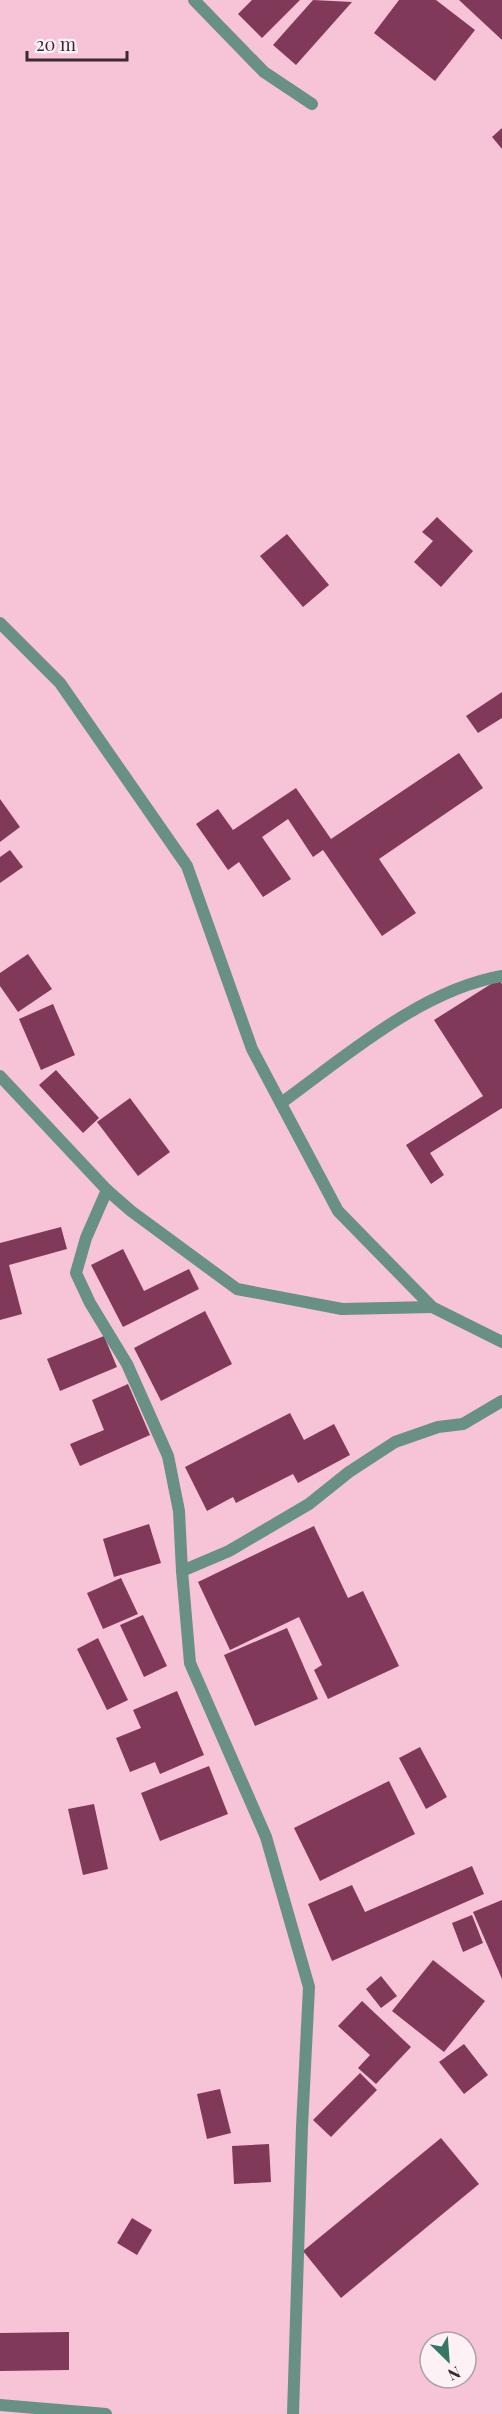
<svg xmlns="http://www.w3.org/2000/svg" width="502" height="2414" viewBox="0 0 502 2414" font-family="'Playfair Display',serif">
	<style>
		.building { fill: #81395a }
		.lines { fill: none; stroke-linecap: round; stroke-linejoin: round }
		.street { stroke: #699084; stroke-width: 12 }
	</style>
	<rect width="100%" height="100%" fill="#f6c3d7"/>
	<!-- building -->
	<g class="building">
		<path d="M252 0H300L262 38 238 14Z"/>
		<path d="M313 0 352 2 296 65 273 45Z"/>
		<path d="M399 0H436L475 30 435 81 374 33Z"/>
		<path d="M459 0H502V40Z"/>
		<path d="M502 128V149L492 137Z"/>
		<path d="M437 517 473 551 441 587 414 562 433 541 422 532Z"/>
		<path d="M287 534 329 585 303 607 260 556Z"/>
		<path d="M502 692V718L478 733 466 716Z"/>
		<path d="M459 753 483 788 379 859 416 913 382 936 323 850 313 857 288 819 262 837 291 879 263 897 239 862 228 870 196 824 218 809 233 830 296 788 331 839Z"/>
		<path d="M0 799 20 827 0 842Z"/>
		<path d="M10 850 23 867 0 883V857Z"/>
		<path d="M28 954 52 989 18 1012 0 986V973Z"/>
		<path d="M499 979 502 984V1108L430 1153 444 1175 431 1184 406 1145 483 1096 434 1020Z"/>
		<path d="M53 1004 75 1055 41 1070 19 1019Z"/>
		<path d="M56 1070 99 1118 83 1133 39 1085Z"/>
		<path d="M130 1098 170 1152 138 1176 97 1122Z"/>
		<path d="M61 1227 67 1249 9 1265 22 1314 0 1320V1243Z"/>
		<path d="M123 1249 144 1291 189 1269 199 1289 123 1327 91 1265Z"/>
		<path d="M205 1311 232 1364 161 1401 134 1348Z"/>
		<path d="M104 1336 117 1367 60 1391 47 1359Z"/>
		<path d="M128 1384 150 1435 80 1466 70 1444 104 1430 92 1400Z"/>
		<path d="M290 1413 304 1440 334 1424 350 1455 298 1483 293 1474 236 1503 233 1497 207 1511 185 1467Z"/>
		<path d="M149 1524 161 1563 114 1577 103 1539Z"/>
		<path d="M314 1526 348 1598 363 1591 399 1666 328 1699 314 1670 322 1665 299 1617 230 1650 198 1582Z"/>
		<path d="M121 1578 138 1614 103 1629 87 1593Z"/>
		<path d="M143 1615 167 1666 144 1677 120 1625Z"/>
		<path d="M287 1628 318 1699 255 1726 224 1655Z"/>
		<path d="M98 1638 128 1700 107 1710 77 1649Z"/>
		<path d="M177 1691 204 1755 160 1774 155 1762 130 1772 116 1738 141 1728 133 1710Z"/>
		<path d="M420 1747 447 1797 426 1809 399 1758Z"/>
		<path d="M209 1766 228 1814 160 1841 141 1793Z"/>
		<path d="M389 1781 415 1834 320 1881 294 1828Z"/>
		<path d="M94 1804 108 1869 83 1875 68 1809Z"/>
		<path d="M472 1866 484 1894 332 1961 308 1904 352 1885 365 1912Z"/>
		<path d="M502 1900V1979L473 1912Z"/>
		<path d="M472 1915 483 1943 463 1952 452 1923Z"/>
		<path d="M433 1960 485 2001 444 2052 392 2011Z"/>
		<path d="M381 1976 397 1996 381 2008 366 1989Z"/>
		<path d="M362 2001 411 2047 376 2084 358 2068 370 2055 338 2026Z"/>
		<path d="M464 2044 488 2075 464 2094 439 2062Z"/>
		<path d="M360 2073 377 2090 331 2137 313 2120Z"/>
		<path d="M220 2089 231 2133 207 2139 197 2094Z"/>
		<path d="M441 2138 479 2184 341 2298 303 2251Z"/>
		<path d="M269 2144 271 2182 234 2184 232 2146Z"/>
		<path d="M132 2218 152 2230 137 2255 117 2243Z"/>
		<path d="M69 2332V2370L0 2371V2333Z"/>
	</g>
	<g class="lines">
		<!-- street -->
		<g class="street">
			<path d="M194 0 264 72 312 104"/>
			<path d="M0 623 60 683 187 866 252 1049 338 1211 432 1307 502 1342"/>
			<path d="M0 1076 107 1190 131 1211 237 1289 342 1309 432 1307"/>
			<path d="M281 1103C346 1056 421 990 502 976"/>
			<path d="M107 1190 86 1238 76 1273 90 1303 127 1364 168 1456 179 1511 182 1571"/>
			<path d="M0 2405 106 2414"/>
			<path d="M293 2414 302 2127 309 1987 266 1837 190 1663 182 1571 229 1551 309 1504 349 1472 395 1442 438 1427 463 1424 502 1401"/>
		</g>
	</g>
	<!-- north arrow -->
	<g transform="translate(448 2360) rotate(155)"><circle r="28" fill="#fcf1f5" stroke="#afa1a6" stroke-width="1.5"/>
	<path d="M0-4.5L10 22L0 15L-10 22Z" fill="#377766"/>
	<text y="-9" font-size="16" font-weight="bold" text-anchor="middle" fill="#3c2830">N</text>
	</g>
	<!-- scale -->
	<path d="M27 51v9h100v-9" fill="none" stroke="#3c2830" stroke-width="3"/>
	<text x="36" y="51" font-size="18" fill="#3c2830" stroke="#fcf1f5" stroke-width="4.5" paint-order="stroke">20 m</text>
</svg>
